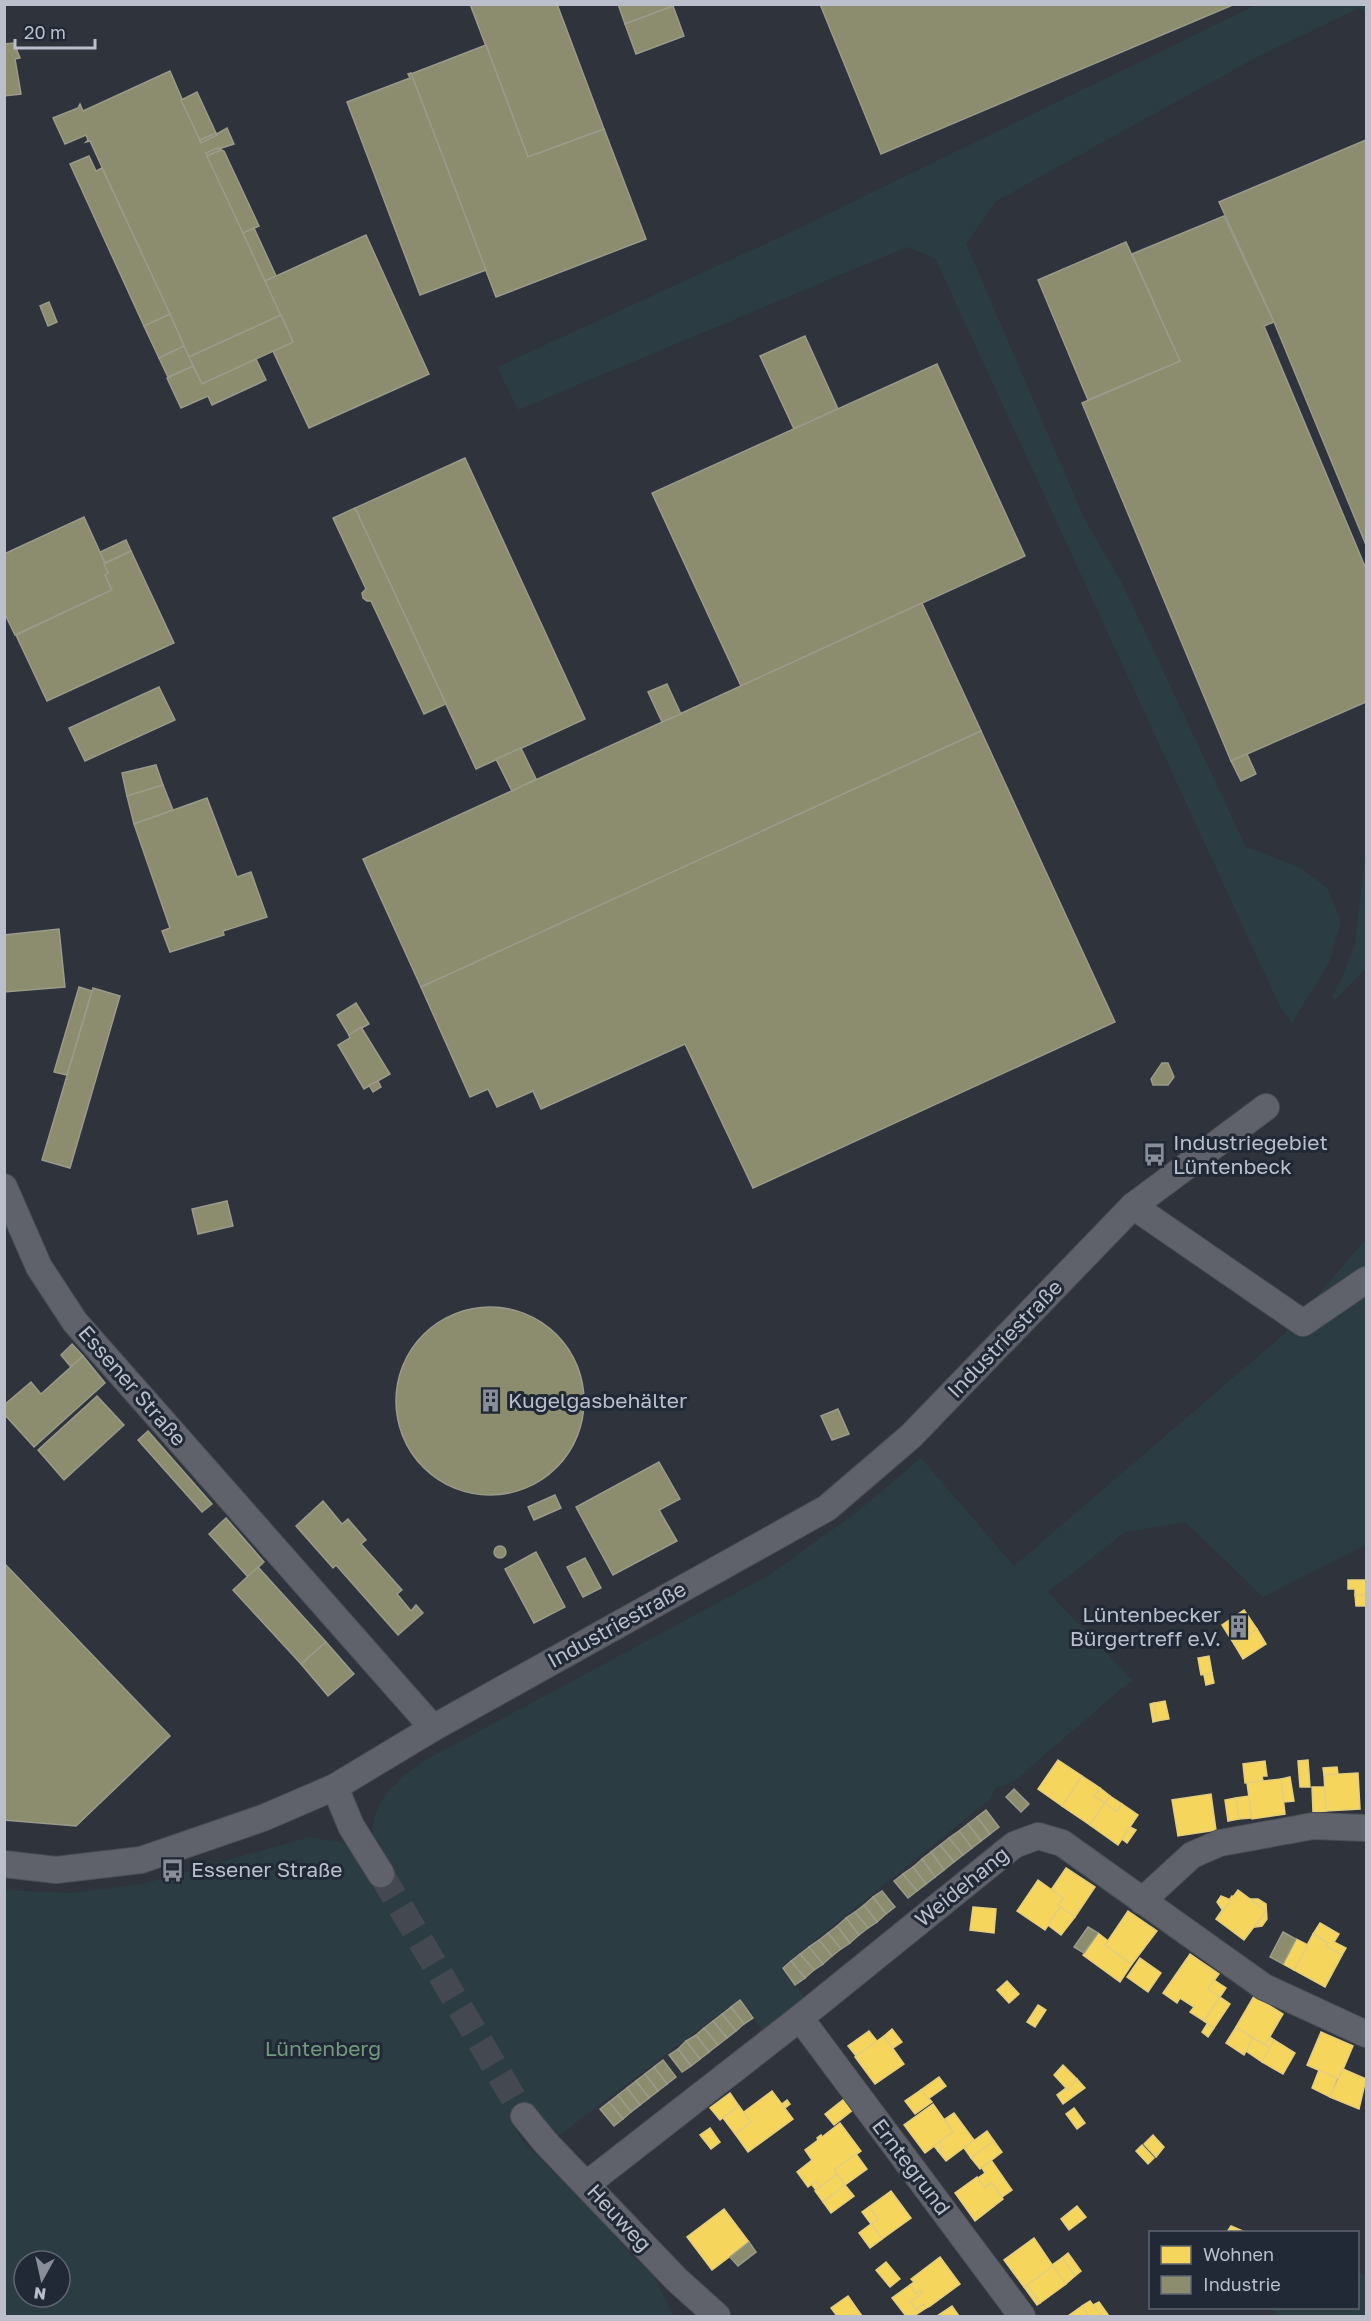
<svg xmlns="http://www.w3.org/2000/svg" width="1371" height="2321" viewBox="0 0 1371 2321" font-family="'Golos Text',sans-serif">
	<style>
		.green { fill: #2b3d42; fill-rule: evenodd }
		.homes { fill: #f6d55c; stroke: #e4ce7d; stroke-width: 1.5 }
		.industry { fill: #8c8c6e; stroke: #9a9b8a; stroke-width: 1.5 }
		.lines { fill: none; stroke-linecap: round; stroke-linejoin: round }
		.street-tunnel { stroke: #434851; stroke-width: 26; stroke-dasharray: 26 13; stroke-linecap: butt }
		.street-casing { stroke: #4a4e55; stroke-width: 28 }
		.street { stroke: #5f626a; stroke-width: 26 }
		.labels { text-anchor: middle; stroke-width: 6; stroke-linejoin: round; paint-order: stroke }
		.poi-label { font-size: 21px; fill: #babfcb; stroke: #212937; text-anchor: start }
		.street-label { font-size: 21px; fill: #babfcb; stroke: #212937 }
		.park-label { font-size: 21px; fill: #729b7e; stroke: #212937 }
	</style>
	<rect width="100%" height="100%" fill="#2e333c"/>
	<!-- green -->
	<g class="green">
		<path d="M1256 5H1366V14L1359 8 1255 58 995 202 966 244 1085 520 1122 583 1246 847 1299 867 1327 888 1341 922 1330 961 1292 1023 1281 1009 935 258 907 247 518 410 497 367 789 233Z"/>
		<path d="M1366 844V968L1335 1000 1332 996 1341 980 1355 944Z"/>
		<path d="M1366 1239V1545L1263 1597 1185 1522 1125 1532 1048 1592 1132 1680 1012 1783 996 1788 989 1800 782 1967 807 2000 764 2033 739 1999 557 2137 535 2108 512 2121 523 2142 599 2217 632 2257 652 2273 674 2316H5V1890L72 1893 142 1884 310 1837 345 1843 354 1849 373 1839C370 1803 395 1782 422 1762L769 1575 857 1512 921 1458 1014 1566 1284 1334ZM24 2261H60V2297H24Z"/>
		<path d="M1358 2272 1366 2275V2316H1278L1272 2308H1358Z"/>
	</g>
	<!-- homes -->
	<g class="homes">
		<path d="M1348 1580H1366V1595H1355V1589H1348Z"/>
		<path d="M1355 1595H1366V1606H1356Z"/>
		<path d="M1244 1610 1257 1629 1234 1644 1222 1625Z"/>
		<path d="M1257 1629 1266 1644 1243 1659 1234 1644Z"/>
		<path d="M1209 1656 1212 1673 1201 1675 1198 1658Z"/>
		<path d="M1212 1673 1214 1683 1206 1685 1204 1675Z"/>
		<path d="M1165 1701 1169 1719 1157 1721 1154 1703Z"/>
		<path d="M1154 1703 1157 1721 1153 1722 1150 1704Z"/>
		<path d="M1058 1760 1082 1776 1062 1806 1038 1789Z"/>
		<path d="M1308 1760 1310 1787H1300L1298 1761Z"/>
		<path d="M1265 1761 1267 1776H1262L1263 1781 1245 1783 1243 1764Z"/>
		<path d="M1337 1767 1338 1774 1324 1775 1323 1768Z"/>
		<path d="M1358 1773 1360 1809 1326 1811 1324 1775Z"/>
		<path d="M1082 1776 1100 1788 1094 1796 1105 1803 1090 1825 1062 1806Z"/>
		<path d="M1290 1777 1294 1801 1284 1802 1281 1779Z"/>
		<path d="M1281 1779 1285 1814 1252 1819 1247 1783Z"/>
		<path d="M1312 1787H1324L1326 1811 1313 1812Z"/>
		<path d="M1100 1788 1110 1796 1105 1803 1094 1796Z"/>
		<path d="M1211 1794 1216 1830 1178 1836 1172 1800Z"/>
		<path d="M1110 1796 1122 1804 1116 1812 1105 1803Z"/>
		<path d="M1249 1796 1251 1818 1239 1819 1236 1798Z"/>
		<path d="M1236 1798 1239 1819 1228 1821 1225 1800Z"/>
		<path d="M1105 1803 1116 1812 1122 1804 1138 1815 1118 1845 1090 1825Z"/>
		<path d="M1130 1827 1136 1830 1127 1843 1122 1839Z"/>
		<path d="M1066 1868 1095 1887 1075 1917 1058 1905 1063 1898 1051 1890Z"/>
		<path d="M1038 1880 1063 1898 1058 1905 1060 1907 1045 1930 1017 1911Z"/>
		<path d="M1238 1890 1266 1911 1244 1940 1216 1919 1232 1896 1233 1897Z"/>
		<path d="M1221 1896 1231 1900 1223 1911 1217 1902Z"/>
		<path d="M1250 1899H1258L1266 1904 1267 1919 1262 1926 1255 1927 1266 1911Z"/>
		<path d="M973 1907 996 1909 994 1933 970 1930Z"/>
		<path d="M1060 1907 1075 1917 1061 1935 1048 1925Z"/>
		<path d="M1128 1911 1157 1931 1132 1964 1105 1945Z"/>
		<path d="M1320 1923 1339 1934 1334 1942 1346 1948 1342 1955 1326 1946 1328 1943 1313 1934Z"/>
		<path d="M1098 1933 1108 1941 1105 1945 1132 1964 1120 1982 1083 1955Z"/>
		<path d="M1313 1934 1328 1943 1326 1946 1342 1955 1325 1987 1294 1970Z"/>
		<path d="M1296 1939 1308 1945 1294 1970 1283 1964Z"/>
		<path d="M1190 1954 1219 1974 1208 1989 1220 1997 1204 2021 1190 2012 1194 2007 1180 1998 1177 2003 1163 1993Z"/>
		<path d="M1140 1958 1161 1973 1148 1992 1127 1977Z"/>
		<path d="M1214 1980 1226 1988 1220 1997 1208 1989Z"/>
		<path d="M1007 1981 1019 1994 1009 2003 997 1990Z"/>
		<path d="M1254 1996 1283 2014 1265 2045 1236 2027Z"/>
		<path d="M1220 1997 1230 2004 1214 2028 1204 2021Z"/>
		<path d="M1038 2005 1046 2010 1035 2027 1027 2022Z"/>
		<path d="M1207 2024 1214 2028 1208 2037 1202 2032Z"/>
		<path d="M1236 2027 1253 2038 1244 2055 1226 2043Z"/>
		<path d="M892 2029 902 2042 893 2048 884 2036Z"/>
		<path d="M869 2031 877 2041 856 2056 848 2046Z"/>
		<path d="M1321 2032 1353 2046 1339 2079 1307 2065Z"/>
		<path d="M884 2036 904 2064 875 2084 855 2057Z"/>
		<path d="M1270 2037 1274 2040 1270 2048 1265 2045Z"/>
		<path d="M1253 2038 1270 2048 1262 2062 1246 2051Z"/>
		<path d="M1274 2040 1295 2053 1283 2074 1262 2062Z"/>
		<path d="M1063 2065 1077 2079 1068 2090 1054 2075Z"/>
		<path d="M1343 2069 1366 2079 1359 2109 1330 2097Z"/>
		<path d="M1319 2070 1337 2078 1330 2097 1312 2088Z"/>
		<path d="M939 2077 946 2086 928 2099 921 2090Z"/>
		<path d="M1077 2079 1085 2088 1063 2104 1057 2095 1066 2088 1068 2090Z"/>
		<path d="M921 2090 932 2102 915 2114 905 2101Z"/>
		<path d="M772 2091 793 2119 748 2152 735 2134 751 2122 744 2112Z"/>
		<path d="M730 2093 739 2106 720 2120 710 2108Z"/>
		<path d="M844 2099 853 2110 834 2125 825 2114Z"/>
		<path d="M787 2100 790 2104 785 2108 782 2104Z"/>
		<path d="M933 2104 953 2132 925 2153 904 2125Z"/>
		<path d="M739 2106 751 2122 735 2134 723 2118Z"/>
		<path d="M1074 2108 1085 2123 1077 2129 1066 2114Z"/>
		<path d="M954 2113 974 2140 946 2161 938 2151 943 2147 939 2142 953 2132 945 2119Z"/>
		<path d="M840 2123 861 2151 834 2170 837 2174 820 2187 816 2181 808 2187 797 2172 812 2160 805 2150 818 2140 817 2138 821 2135 822 2137Z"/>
		<path d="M710 2128 720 2142 711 2149 700 2135Z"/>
		<path d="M987 2131 994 2141 971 2158 964 2148Z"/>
		<path d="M1153 2135 1164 2147 1156 2157 1144 2144Z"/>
		<path d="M994 2141 1002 2152 980 2169 971 2158Z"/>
		<path d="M939 2142 943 2147 938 2151 934 2146Z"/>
		<path d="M1142 2145 1154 2158 1148 2164 1136 2151Z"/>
		<path d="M856 2154 867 2169 845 2185 834 2170Z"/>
		<path d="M991 2160 1012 2190 1002 2197 992 2183 984 2188 978 2178 985 2173 982 2168Z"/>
		<path d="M837 2174 845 2185 823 2202 815 2191Z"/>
		<path d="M977 2177 984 2188 992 2183 1003 2199 975 2221 955 2193Z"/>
		<path d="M816 2181 820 2187 816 2190 812 2185Z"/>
		<path d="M845 2185 854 2196 831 2213 823 2202Z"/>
		<path d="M891 2191 911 2218 882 2239 871 2224 878 2219 869 2207Z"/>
		<path d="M1077 2206 1086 2217 1069 2230 1061 2219Z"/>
		<path d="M869 2207 878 2219 871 2224 862 2212Z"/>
		<path d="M724 2209 749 2242 712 2270 687 2237Z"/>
		<path d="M871 2224 882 2239 870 2248 859 2233Z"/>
		<path d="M1231 2226 1245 2232H1227Z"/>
		<path d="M1034 2238 1053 2266 1024 2287 1004 2260Z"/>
		<path d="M1068 2253 1081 2271 1075 2276 1062 2258Z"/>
		<path d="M940 2257 960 2284 930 2306 926 2308 923 2304 916 2310 910 2302 923 2293 920 2290 916 2294 910 2285 914 2282 911 2279Z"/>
		<path d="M1062 2258 1075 2276 1066 2284 1052 2265Z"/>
		<path d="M886 2262 900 2279 890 2287 876 2270Z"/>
		<path d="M1053 2266 1066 2284 1040 2303 1027 2285Z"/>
		<path d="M910 2285 916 2294 920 2290 923 2293 910 2302 916 2310 923 2304 926 2308 914 2316H906L892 2298Z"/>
		<path d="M1027 2285 1040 2303 1037 2305 1024 2287Z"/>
		<path d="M848 2296 862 2316H837L831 2308Z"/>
		<path d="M1090 2301 1093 2305 1102 2316H1089L1082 2306Z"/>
		<path d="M1099 2302 1109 2316H1102L1093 2305Z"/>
		<path d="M952 2306 959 2316H937Z"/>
		<path d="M1082 2306 1089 2316H1068Z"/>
	</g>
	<!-- industry -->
	<g class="industry">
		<path d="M470 4H557L604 129 528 157Z"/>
		<path d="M618 4H672L673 6 625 24Z"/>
		<path d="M820 4H1235L881 154Z"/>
		<path d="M673 6 684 36 636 54 625 24Z"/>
		<path d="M14 43 20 58 15 59 21 94 4 96V44Z"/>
		<path d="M486 45 528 157 604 129 646 239 496 297 411 74Z"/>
		<path d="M170 71 201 143 227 128 234 144 206 153 281 315 189 357 90 141 86 142 88 140 86 135 65 144 53 118 78 108 80 104 83 111Z"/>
		<path d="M411 73 486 270 420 295 347 102 410 78 408 74Z"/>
		<path d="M197 92 216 133 200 140 181 100Z"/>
		<path d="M216 133 217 135 201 143 200 140Z"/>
		<path d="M1366 140V545L1274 322 1219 202Z"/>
		<path d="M217 148 221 150 207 156 206 153Z"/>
		<path d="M221 150 224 151 259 226 243 233 207 156Z"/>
		<path d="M89 156 96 171 102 168 170 314 144 326 70 164Z"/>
		<path d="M1224 216 1274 322 1264 326 1366 569V702L1231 761 1082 403 1180 361 1132 254Z"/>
		<path d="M254 228 276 276 265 281 243 233Z"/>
		<path d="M366 235 429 374 309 428 273 351 293 342 265 281Z"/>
		<path d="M1126 242 1180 361 1088 400 1038 280Z"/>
		<path d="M49 302 57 322 48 326 40 306Z"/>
		<path d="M170 314 184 346 159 358 144 326Z"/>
		<path d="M281 315 293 342 202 384 189 357Z"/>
		<path d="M805 336 838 409 794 429 760 356Z"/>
		<path d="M184 346 193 366 168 377 159 358Z"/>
		<path d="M256 359 266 380 212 405 208 396 181 408 167 378 193 366 202 384Z"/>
		<path d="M937 364 1025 556 741 686 652 493Z"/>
		<path d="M465 458 585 719 476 769 355 508Z"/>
		<path d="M355 508 446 704 424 714 371 601H367L363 598 362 593 366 589 333 518Z"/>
		<path d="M84 517 105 563 108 573 105 575 112 590 15 635 4 612V554Z"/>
		<path d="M126 540 131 551 105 563 100 552Z"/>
		<path d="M131 551 174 643 47 701 16 635 112 590 105 575 108 573 104 564Z"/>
		<path d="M922 603 981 731 421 987 363 859Z"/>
		<path d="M667 684 681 714 662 722 648 692Z"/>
		<path d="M159 687 175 720 85 761 69 728Z"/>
		<path d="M981 731 1115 1022 753 1188 685 1044 541 1109 533 1091 497 1107 488 1089 470 1097 421 987Z"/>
		<path d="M521 748 536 779 512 791 496 759Z"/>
		<path d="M1247 754 1256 774 1241 781 1231 761Z"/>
		<path d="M156 765 163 785 127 796 122 773Z"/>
		<path d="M163 785 173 810 134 824 127 796Z"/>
		<path d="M207 798 237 877 251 872 267 917 223 931 224 935 170 952 162 931 170 928 134 824Z"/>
		<path d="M59 929 65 987 4 992V935Z"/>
		<path d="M79 987 92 991 67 1075 54 1072Z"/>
		<path d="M93 988 120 996 70 1168 42 1160Z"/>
		<path d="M356 1003 369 1024 349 1035 337 1015Z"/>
		<path d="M361 1027 390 1074 364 1089 338 1045 350 1038 349 1035Z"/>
		<path d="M1162 1063H1168L1174 1077 1168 1085H1153L1151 1079Z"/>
		<path d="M378 1081 381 1087 373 1092 369 1085Z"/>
		<path d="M227 1201 233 1226 198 1234 192 1209Z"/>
		<circle cx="490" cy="1401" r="94"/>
		<path d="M72 1344 83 1356 71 1367 61 1355Z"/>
		<path d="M83 1356 105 1383 34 1447 4 1414V1405L31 1382 41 1394Z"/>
		<path d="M97 1396 124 1425 64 1480 38 1450Z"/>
		<path d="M838 1409 849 1434 832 1440 821 1416Z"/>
		<path d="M148 1431 212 1504 202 1512 138 1440Z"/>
		<path d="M659 1462 680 1499 659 1510 677 1541 613 1575 576 1507Z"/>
		<path d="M555 1495 561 1508 534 1520 528 1507Z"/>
		<path d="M323 1501 342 1524 348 1519 366 1540 361 1544 402 1590 397 1594 411 1611 416 1605 423 1613 398 1635 336 1565 333 1568 296 1526Z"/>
		<path d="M226 1518 264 1562 248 1577 209 1534Z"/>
		<circle cx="500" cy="1552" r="6"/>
		<path d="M536 1552 565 1607 534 1623 505 1569Z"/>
		<path d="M585 1558 601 1588 583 1597 567 1567Z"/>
		<path d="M4 1563 170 1736 76 1826 4 1820Z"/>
		<path d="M258 1567 326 1642 301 1664 233 1590Z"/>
		<path d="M326 1642 354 1674 328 1696 301 1664Z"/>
		<path d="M1014 1789 1029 1804 1021 1812 1006 1797Z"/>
		<path d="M986 1810 999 1827 990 1834 977 1817Z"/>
		<path d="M977 1817 990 1834 981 1841 968 1824Z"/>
		<path d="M968 1824 981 1841 972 1848 959 1831Z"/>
		<path d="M959 1831 972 1848 963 1855 949 1838Z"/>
		<path d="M949 1838 963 1855 954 1862 940 1845Z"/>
		<path d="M940 1845 954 1862 944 1870 931 1852Z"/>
		<path d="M931 1852 944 1870 935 1877 922 1859Z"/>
		<path d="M922 1859 935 1877 926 1884 913 1867Z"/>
		<path d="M913 1867 926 1884 917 1891 903 1874Z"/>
		<path d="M903 1874 917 1891 908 1898 894 1881Z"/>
		<path d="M882 1891 895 1907 886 1914 873 1897Z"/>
		<path d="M873 1897 886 1914 877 1922 864 1905Z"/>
		<path d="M864 1905 877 1922 868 1928 855 1912Z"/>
		<path d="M855 1912 868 1928 859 1935 846 1918Z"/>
		<path d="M846 1918 859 1935 850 1943 837 1926Z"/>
		<path d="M837 1926 850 1943 841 1949 828 1933Z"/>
		<path d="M1088 1927 1098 1933 1084 1953 1074 1947Z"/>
		<path d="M1283 1932 1296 1939 1283 1964 1270 1957Z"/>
		<path d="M828 1933 841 1949 832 1956 819 1940Z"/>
		<path d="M819 1940 832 1956 823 1964 809 1947Z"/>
		<path d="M809 1947 823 1964 814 1970 800 1954Z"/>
		<path d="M800 1954 814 1970 805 1978 791 1961Z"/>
		<path d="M791 1961 805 1978 795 1985 783 1968Z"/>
		<path d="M740 2000 753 2018 744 2024 731 2007Z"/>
		<path d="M731 2007 744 2024 736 2031 722 2014Z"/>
		<path d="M722 2014 736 2031 727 2038 713 2021Z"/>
		<path d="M713 2021 727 2038 718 2045 704 2028Z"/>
		<path d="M704 2028 718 2045 709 2052 696 2035Z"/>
		<path d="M696 2035 709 2052 700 2059 686 2041Z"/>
		<path d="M686 2041 700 2059 691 2066 678 2049Z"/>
		<path d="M678 2049 691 2066 682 2072 669 2055Z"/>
		<path d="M663 2060 676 2077 667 2084 654 2067Z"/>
		<path d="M654 2067 667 2084 658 2091 645 2074Z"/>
		<path d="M645 2074 658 2091 649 2098 636 2081Z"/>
		<path d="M636 2081 649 2098 640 2105 627 2088Z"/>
		<path d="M627 2088 640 2105 631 2112 618 2095Z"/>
		<path d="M618 2095 631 2112 623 2119 609 2102Z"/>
		<path d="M609 2102 623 2119 614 2126 600 2109Z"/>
		<path d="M749 2242 756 2252 738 2266 730 2257Z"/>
	</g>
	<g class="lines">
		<!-- street-tunnel -->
		<path class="street-tunnel" d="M381 1874 524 2116"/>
		<defs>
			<g id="street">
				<path d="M4 1187 39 1267 75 1322 433 1728"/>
				<path d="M1133 1206 1303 1323 1366 1280"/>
				<path d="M335 1787 351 1826 381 1874"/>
				<path d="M4 1864 56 1870 141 1860 263 1818 335 1787 433 1728 827 1508 911 1436 1133 1206 1266 1107"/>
				<path d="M1142 1901 1192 1855 1220 1843 1313 1826 1366 1828"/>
				<path d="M800 2018 1022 2316"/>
				<path d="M524 2116 546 2143 676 2279 717 2316"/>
				<path d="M587 2184 800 2018 1014 1845 1038 1836 1062 1843 1264 1987 1366 2034"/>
			</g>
		</defs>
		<!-- street casing -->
		<use href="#street" class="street-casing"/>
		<!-- street -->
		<use href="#street" class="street"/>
	</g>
	<!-- icons -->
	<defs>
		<symbol id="bus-bare" viewBox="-9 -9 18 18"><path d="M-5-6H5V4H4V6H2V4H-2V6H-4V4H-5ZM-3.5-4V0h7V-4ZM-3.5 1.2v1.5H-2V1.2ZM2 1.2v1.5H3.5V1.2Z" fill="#898e99" stroke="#212937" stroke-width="2.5" paint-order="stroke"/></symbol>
		<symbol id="building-bare" viewBox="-9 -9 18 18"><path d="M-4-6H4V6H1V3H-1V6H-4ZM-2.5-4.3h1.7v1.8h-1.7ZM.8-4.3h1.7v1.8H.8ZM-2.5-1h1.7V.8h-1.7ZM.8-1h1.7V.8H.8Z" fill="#898e99" stroke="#212937" stroke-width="2.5" paint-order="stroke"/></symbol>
	</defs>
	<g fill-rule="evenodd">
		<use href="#bus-bare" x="1138" y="1138" width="33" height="33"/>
		<use href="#building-bare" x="474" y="1384" width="33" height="33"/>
		<use href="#building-bare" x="1222" y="1610" width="33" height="33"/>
		<use href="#bus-bare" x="156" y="1854" width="33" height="33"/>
	</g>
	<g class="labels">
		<!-- poi labels -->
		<g class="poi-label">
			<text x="1173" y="1150">Industriegebiet<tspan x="1173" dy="24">Lüntenbeck</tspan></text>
			<text x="508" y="1408">Kugelgasbehälter</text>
			<text x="1221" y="1622" text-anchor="end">Lüntenbecker<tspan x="1221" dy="24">Bürgertreff e.V.</tspan></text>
			<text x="191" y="1877">Essener Straße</text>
		</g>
		<!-- street labels -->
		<g class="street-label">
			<text transform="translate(1005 1339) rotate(-46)" y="7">Industriestraße</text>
			<text transform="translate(132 1386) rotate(49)" y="7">Essener Straße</text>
			<text transform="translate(617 1625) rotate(-29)" y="7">Industriestraße</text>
			<text transform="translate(962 1887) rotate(-39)" y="7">Weidehang</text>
			<text transform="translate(911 2167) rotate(53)" y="7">Erntegrund</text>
			<text transform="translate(619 2218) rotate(47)" y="7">Heuweg</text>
		</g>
		<!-- park labels -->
		<g class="park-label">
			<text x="323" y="2056">Lüntenberg</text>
		</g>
	</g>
	<!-- border -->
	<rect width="1371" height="2321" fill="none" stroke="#babfcb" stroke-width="12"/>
	<!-- legend -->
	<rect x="1149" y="2231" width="210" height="78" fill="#212937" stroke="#5e6572" stroke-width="1.5"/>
	<rect x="1161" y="2246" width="30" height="18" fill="#f6d55c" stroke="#5e6572" stroke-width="1.5"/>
	<text x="1203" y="2261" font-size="18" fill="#babfcb">Wohnen</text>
	<rect x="1161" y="2276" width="30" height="18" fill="#8c8c6e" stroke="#5e6572" stroke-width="1.5"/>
	<text x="1203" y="2291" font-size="18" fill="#babfcb">Industrie</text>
	<!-- north arrow -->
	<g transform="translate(42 2279) rotate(188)"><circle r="28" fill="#212937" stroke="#5e6572" stroke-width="1.5"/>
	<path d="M0-4.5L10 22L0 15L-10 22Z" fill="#898e99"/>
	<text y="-9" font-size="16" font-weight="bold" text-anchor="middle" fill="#babfcb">N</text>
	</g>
	<!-- scale -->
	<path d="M15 39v9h80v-9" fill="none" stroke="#babfcb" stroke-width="3"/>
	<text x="24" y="39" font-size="18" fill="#babfcb" stroke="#212937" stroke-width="4.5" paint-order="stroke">20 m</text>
</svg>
